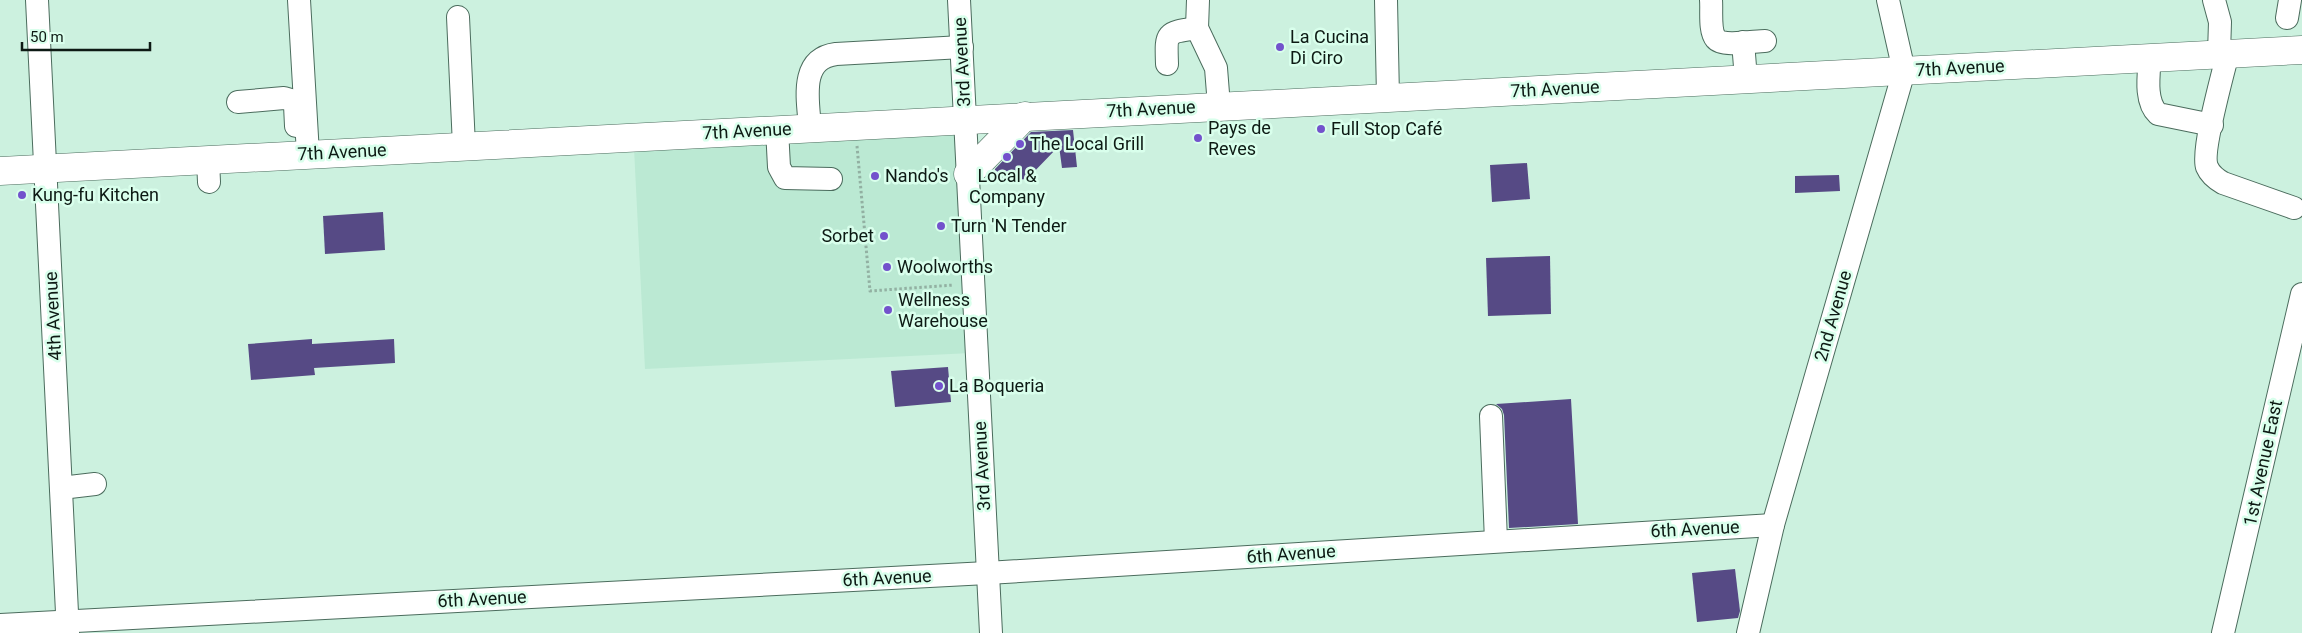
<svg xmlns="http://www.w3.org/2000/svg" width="2302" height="633" viewBox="0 0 2302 633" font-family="Roboto,sans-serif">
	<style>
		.built { fill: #bbe9d3 }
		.building { fill: #564a85 }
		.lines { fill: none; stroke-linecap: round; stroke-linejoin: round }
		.minor-casing { stroke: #4b6c5d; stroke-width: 24 }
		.major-casing { stroke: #4b6c5d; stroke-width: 29 }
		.path { stroke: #92b0a2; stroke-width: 3; stroke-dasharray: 2.5 2.5; stroke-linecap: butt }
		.minor { stroke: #fff; stroke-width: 22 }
		.major { stroke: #fff; stroke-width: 28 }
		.poi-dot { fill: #7352cc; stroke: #d9ffec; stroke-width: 2 }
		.labels { text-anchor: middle; stroke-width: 5; stroke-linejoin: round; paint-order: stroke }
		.poi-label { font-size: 18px; fill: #0d1a14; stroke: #d9ffec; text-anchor: start }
		.street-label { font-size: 18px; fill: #0d1a14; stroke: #d9ffec }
	</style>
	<rect width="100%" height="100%" fill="#ccf1df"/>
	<!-- built -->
	<path class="built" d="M960 127 971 353 645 369 634 148Z"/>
	<!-- building -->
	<g class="building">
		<path d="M1073 130 1077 167 1062 168 1059 146 1027 179 995 181V169L1031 132Z"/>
		<path d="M1527 163 1530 199 1492 202 1490 165Z"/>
		<path d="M1839 175 1840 191 1795 193V176Z"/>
		<path d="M383 212 385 250 325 254 323 216Z"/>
		<path d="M1550 256 1551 314 1488 316 1486 258Z"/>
		<path d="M312 339V344L394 339 395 363 314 368 315 375 251 380 248 344Z"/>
		<path d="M948 367 951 402 895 407 891 371Z"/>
		<path d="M1571 399 1578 524 1509 528 1504 415 1502 409 1496 404Z"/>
		<path d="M1735 569 1740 611 1738 618 1697 622 1692 573Z"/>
	</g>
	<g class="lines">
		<defs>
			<g id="minor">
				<path d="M37 0 68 633"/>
				<path d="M299 0 308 154"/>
				<path d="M959 0 991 633"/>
				<path d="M1198 0 1197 28 1216 68 1219 106"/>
				<path d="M1386 0 1388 97"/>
				<path d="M1711 0C1712 10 1709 31 1716 39 1722 47 1755 41 1765 41"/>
				<path d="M2214 0 2220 22 2219 53"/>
				<path d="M458 17 464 146"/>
				<path d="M2287 18 2290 0"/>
				<path d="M1743 42 1746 79"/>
				<path d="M2228 53C2223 73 2201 152 2207 167 2210 174 2216 179 2223 183L2294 208"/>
				<path d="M2150 56C2149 73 2144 101 2158 114L2212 125"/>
				<path d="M1167 64C1166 32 1165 33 1197 28"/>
				<path d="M238 102 284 98 291 100 295 105 296 126"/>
				<path d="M810 127C808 100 799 59 836 54L962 47"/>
				<path d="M777 129 779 167 785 178 831 179"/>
				<path d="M208 160 209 182"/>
				<path d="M1491 416 1496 541"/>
				<path d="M61 488 95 484"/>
				<path d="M0 625 987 573 1773 525"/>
				<path d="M1748 633 1773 525 1904 71 1888 0"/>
				<path d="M2223 633 2302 294"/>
			</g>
			<g id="major">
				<path d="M0 171 2302 50"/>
				<path d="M968 174 1025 116"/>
			</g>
		</defs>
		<!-- minor casing -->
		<use href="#minor" class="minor-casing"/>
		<!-- major casing -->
		<use href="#major" class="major-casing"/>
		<!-- path -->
		<path class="path" d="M857 146 870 291 954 285"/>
		<!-- minor -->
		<use href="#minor" class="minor"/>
		<!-- major -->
		<use href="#major" class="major"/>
	</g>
	<!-- markers -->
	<g class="poi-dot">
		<circle cx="1280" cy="47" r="5"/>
		<circle cx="1321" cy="129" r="5"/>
		<circle cx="1198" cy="138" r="5"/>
		<circle cx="1020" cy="144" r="5"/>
		<circle cx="1007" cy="157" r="5"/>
		<circle cx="875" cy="176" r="5"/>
		<circle cx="22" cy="195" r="5"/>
		<circle cx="941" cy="226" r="5"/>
		<circle cx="884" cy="236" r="5"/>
		<circle cx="887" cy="267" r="5"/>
		<circle cx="888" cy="310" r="5"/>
		<circle cx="939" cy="386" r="5"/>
	</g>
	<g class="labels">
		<!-- poi labels -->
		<g class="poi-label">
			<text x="1290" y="43">La Cucina<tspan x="1290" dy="21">Di Ciro</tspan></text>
			<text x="1208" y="134">Pays de<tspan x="1208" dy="21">Reves</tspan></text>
			<text x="1331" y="135">Full Stop Café</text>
			<text x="1030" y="150">The Local Grill</text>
			<text x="885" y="182">Nando's</text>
			<text x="1007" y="182" text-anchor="middle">Local &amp;<tspan x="1007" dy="21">Company</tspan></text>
			<text x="32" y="201">Kung-fu Kitchen</text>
			<text x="951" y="232">Turn 'N Tender</text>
			<text x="874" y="242" text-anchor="end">Sorbet</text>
			<text x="897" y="273">Woolworths</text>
			<text x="898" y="306">Wellness<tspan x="898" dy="21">Warehouse</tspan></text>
			<text x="949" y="392">La Boqueria</text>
		</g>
		<!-- street labels -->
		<g class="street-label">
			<text transform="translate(962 62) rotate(-93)" y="6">3rd Avenue</text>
			<text transform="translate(1960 68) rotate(-3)" y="6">7th Avenue</text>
			<text transform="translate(1555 89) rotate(-3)" y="6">7th Avenue</text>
			<text transform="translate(1151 109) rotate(-3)" y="6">7th Avenue</text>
			<text transform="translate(747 131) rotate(-3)" y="6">7th Avenue</text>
			<text transform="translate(342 152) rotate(-3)" y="6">7th Avenue</text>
			<text transform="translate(53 316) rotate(-93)" y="6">4th Avenue</text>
			<text transform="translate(1833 316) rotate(-74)" y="6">2nd Avenue</text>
			<text transform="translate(2263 463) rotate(-78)" y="6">1st Avenue East</text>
			<text transform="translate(982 466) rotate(-93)" y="6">3rd Avenue</text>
			<text transform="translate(1695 529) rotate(-3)" y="6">6th Avenue</text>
			<text transform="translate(1291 554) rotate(-4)" y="6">6th Avenue</text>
			<text transform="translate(887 578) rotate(-3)" y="6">6th Avenue</text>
			<text transform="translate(482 599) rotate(-3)" y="6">6th Avenue</text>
		</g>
	</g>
	<!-- scale -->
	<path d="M22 42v8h128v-8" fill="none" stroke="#0d1a14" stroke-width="2.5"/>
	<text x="30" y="42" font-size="15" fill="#0d1a14" stroke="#d9ffec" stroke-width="4" paint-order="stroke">50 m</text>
</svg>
